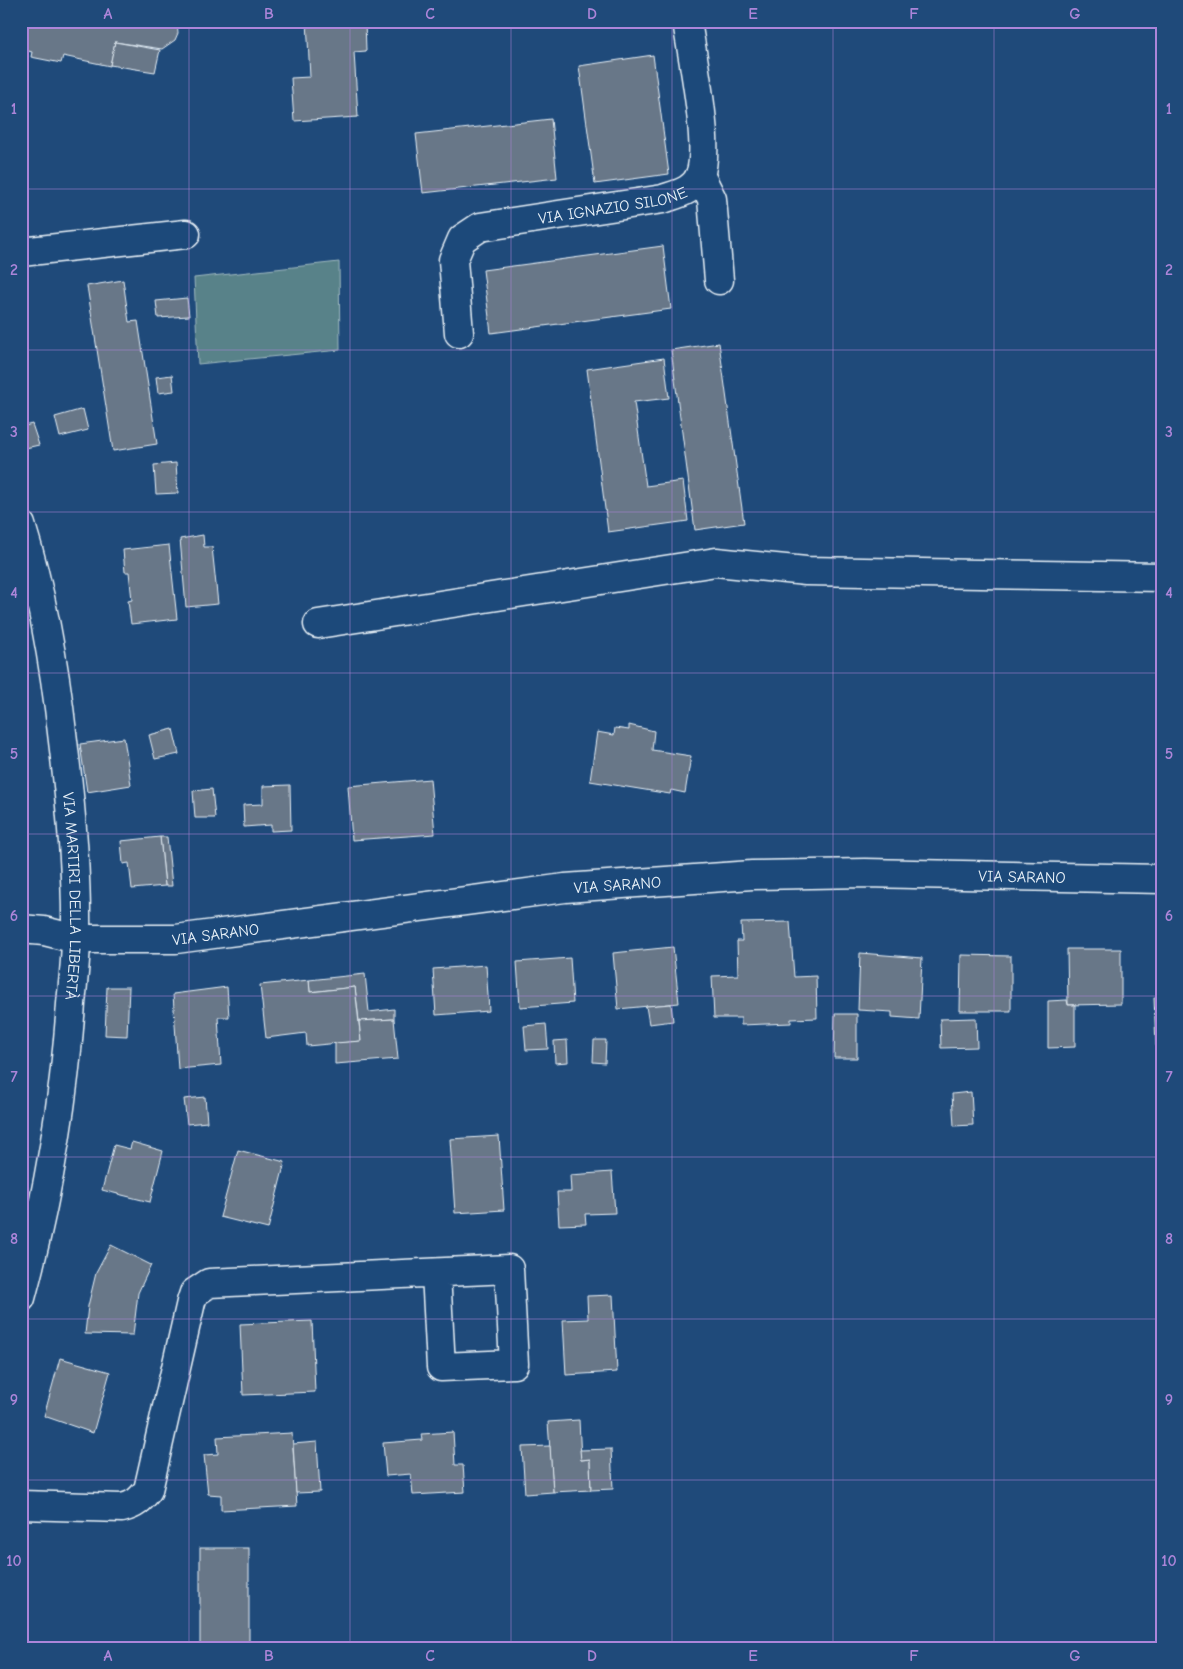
<svg xmlns="http://www.w3.org/2000/svg" width="1183" height="1669" viewBox="0 0 1183 1669" font-family="'Comic Neue',sans-serif">
	<style>
		.green { fill: #598289; stroke: #a0bac0 }
		.building { fill: #687788; stroke: #e8f1f8 }
		.lines { fill: none; stroke-linecap: round; stroke-linejoin: round }
		.minor-casing { stroke: #e8f1f8; stroke-width: 31 }
		.minor { stroke: #1f4a7a; stroke-width: 28 }
		.grid { fill: none; stroke: #ac85d9; stroke-width: 1; stroke-opacity: 0.55 }
		.labels { text-anchor: middle; stroke-width: 4; stroke-linejoin: round; paint-order: stroke }
		.street-label { font-size: 16px; fill: #e8f1f8; stroke: #1f4a7a }
		.neatline { fill: none; stroke: #ac85d9; stroke-width: 2 }
		.grid-label { font-size: 16px; text-anchor: middle; font-weight: bold; fill: #ac85d9 }
	</style>
	<rect width="100%" height="100%" fill="#1f4a7a"/>
	<filter id="ink" filterUnits="userSpaceOnUse"><feTurbulence type="fractalNoise" baseFrequency=".02" numOctaves="2"/><feDisplacementMap in="SourceGraphic" scale="10" xChannelSelector="R" yChannelSelector="G"/><feConvolveMatrix kernelMatrix="1 2 1 2 8 2 1 2 1" color-interpolation-filters="sRGB"/></filter>
	<g filter="url(#ink)">
		<!-- green -->
		<path class="green" d="M339 262 340 350 198 364 194 278Z"/>
		<!-- building -->
		<g class="building">
			<path d="M21 21H177L178 33 175 40 162 49 115 42 110 66 63 56 61 63 31 57 32 52 21 49Z"/>
			<path d="M307 21H365L366 51 354 52 358 117 294 121 291 78 310 77Z"/>
			<path d="M115 42 160 50 155 72 110 65Z"/>
			<path d="M653 55 669 174 595 184 579 66Z"/>
			<path d="M551 119 557 178 423 193 416 134Z"/>
			<path d="M663 246 671 309 491 333 483 270Z"/>
			<path d="M123 280 129 322 138 321 157 444 113 451 87 286Z"/>
			<path d="M187 298 189 316 158 318 156 301Z"/>
			<path d="M719 343 744 523 695 530 671 350Z"/>
			<path d="M664 358 669 398 634 402 646 486 683 481 688 521 608 532 587 369Z"/>
			<path d="M172 375 174 391 158 393 156 377Z"/>
			<path d="M83 409 88 430 60 437 55 417Z"/>
			<path d="M32 424 39 445 21 449V427Z"/>
			<path d="M176 463 178 493 156 494 154 465Z"/>
			<path d="M203 535 204 547H212L218 604 186 607 180 539Z"/>
			<path d="M169 545 177 619 131 624 128 601 132 600 129 572H125L123 550Z"/>
			<path d="M629 725 654 731 652 750 691 756 685 793 671 790 670 794 590 781 597 732 614 735 615 728 629 730Z"/>
			<path d="M173 729 179 754 155 759 149 735Z"/>
			<path d="M124 738 131 785 87 792 80 744Z"/>
			<path d="M430 779 435 834 352 840 348 786Z"/>
			<path d="M290 785 291 830 271 831V825L244 827 243 805 263 804V786Z"/>
			<path d="M212 789 215 818H195L193 791Z"/>
			<path d="M160 837H167L172 886H165Z"/>
			<path d="M160 837 165 886 132 889 129 863 123 864 121 841Z"/>
			<path d="M790 922 794 977 816 976 817 1018 791 1019V1023L741 1025V1018H714L712 976 738 975 737 941H742L741 923Z"/>
			<path d="M673 947 679 1003 618 1009 613 953Z"/>
			<path d="M1067 949H1121V1004L1068 1005Z"/>
			<path d="M860 953 922 958 919 1019 892 1017V1012L858 1010Z"/>
			<path d="M961 955 1011 956V1011H960Z"/>
			<path d="M570 958 573 1003 520 1007 517 962Z"/>
			<path d="M486 965 489 1011 436 1015 433 969Z"/>
			<path d="M365 974 369 1012 394 1009V1019L359 1021 355 987 310 992 309 980Z"/>
			<path d="M309 980 310 992 355 987 361 1041 307 1046 306 1033 266 1038 260 985Z"/>
			<path d="M107 987H129L127 1036 105 1035Z"/>
			<path d="M227 987 229 1017H218L221 1065 178 1069 173 994Z"/>
			<path d="M1154 998H1162V1046H1156Z"/>
			<path d="M1067 1000 1068 1005H1075V1047L1048 1048V1001Z"/>
			<path d="M671 1004 673 1021 649 1024 646 1006Z"/>
			<path d="M835 1014H857V1058H834Z"/>
			<path d="M976 1018 977 1047 941 1048 940 1019Z"/>
			<path d="M394 1019 398 1059 335 1064V1043L361 1041 359 1021Z"/>
			<path d="M546 1024 548 1049 526 1050 524 1026Z"/>
			<path d="M567 1040 568 1062 555 1063 554 1041Z"/>
			<path d="M594 1040H606L605 1063 593 1062Z"/>
			<path d="M971 1092 973 1125 954 1126 952 1094Z"/>
			<path d="M205 1097 207 1122 187 1124 184 1099Z"/>
			<path d="M499 1136 504 1210 455 1213 450 1139Z"/>
			<path d="M132 1142 163 1151 150 1202 102 1190 114 1145 130 1149Z"/>
			<path d="M238 1150 285 1162 268 1229 220 1217Z"/>
			<path d="M612 1172 615 1213 585 1214 586 1224 559 1225 557 1192H571L570 1175Z"/>
			<path d="M111 1245 151 1265 138 1293 133 1335 85 1334 88 1306 96 1273Z"/>
			<path d="M613 1295 617 1372 566 1375 563 1320 588 1319 587 1296Z"/>
			<path d="M312 1321 315 1392 243 1395 240 1324Z"/>
			<path d="M60 1358 110 1372 93 1433 44 1416Z"/>
			<path d="M579 1420 581 1460 590 1459 591 1490 553 1492 548 1422Z"/>
			<path d="M453 1432 455 1465H463L465 1492 413 1495 411 1474 386 1476 383 1443 422 1440 421 1434Z"/>
			<path d="M292 1433 297 1506 221 1510V1495L208 1494 204 1455 218 1454 217 1437Z"/>
			<path d="M317 1442 320 1492 296 1493 293 1444Z"/>
			<path d="M550 1446 553 1492 525 1494 522 1447Z"/>
			<path d="M611 1449 613 1489 591 1490 590 1459 581 1460 580 1450Z"/>
			<rect x="200" y="1548" width="49" height="100"/>
		</g>
		<g class="lines">
			<defs>
				<g id="minor">
					<path d="M700 175 712 199 719 280"/>
					<path d="M21 252 186 234"/>
					<path id="s1" d="M459 333 453 260 462 239 480 227 663 199C677 194 694 191 700 175 711 146 692 56 687 21"/>
					<path id="s2" d="M21 525C43 596 55 668 63 741 71 806 77 872 76 937 76 959 73 982 71 1004 64 1104 47 1201 21 1298"/>
					<path d="M318 624 716 562 806 571 1162 577"/>
					<path id="s3" d="M21 929 44 931 76 939H176L565 888 752 875 865 873 1162 879"/>
					<path d="M21 1505 122 1508C135 1505 140 1500 148 1490L191 1302 194 1293 209 1283 509 1269 514 1364 441 1367 436 1273"/>
				</g>
			</defs>
			<!-- minor casing -->
			<use href="#minor" class="minor-casing"/>
			<!-- minor -->
			<use href="#minor" class="minor"/>
		</g>
	</g>
	<!-- grid -->
	<path class="grid" d="M189 21V1648M350 21V1648M511 21V1648M672 21V1648M833 21V1648M994 21V1648M21 189H1162M21 350H1162M21 512H1162M21 673H1162M21 834H1162M21 996H1162M21 1157H1162M21 1319H1162M21 1480H1162"/>
	<g class="labels">
		<!-- street labels -->
		<g class="street-label">
			<text dy="6" stroke="none"><textPath href="#s1" startOffset="252">VIA IGNAZIO SILONE</textPath></text>
			<text dy="6" stroke="none"><textPath href="#s3" startOffset="1006">VIA SARANO</textPath></text>
			<text dy="6" stroke="none"><textPath href="#s3" startOffset="601">VIA SARANO</textPath></text>
			<text dy="6" stroke="none"><textPath href="#s2" startOffset="376">VIA MARTIRI DELLA LIBERTÀ</textPath></text>
			<text dy="6" stroke="none"><textPath href="#s3" startOffset="196">VIA SARANO</textPath></text>
		</g>
	</g>
	<!-- margin -->
	<rect width="1183" height="1669" fill="none" stroke="#1f4a7a" stroke-width="55"/>
	<rect x="28" y="28" width="1128" height="1614" class="neatline"/>
	<g class="grid-label">
		<text x="108" y="19">A</text>
		<text x="269" y="19">B</text>
		<text x="430" y="19">C</text>
		<text x="592" y="19">D</text>
		<text x="753" y="19">E</text>
		<text x="914" y="19">F</text>
		<text x="1075" y="19">G</text>
		<text x="14" y="114">1</text>
		<text x="1169" y="114">1</text>
		<text x="14" y="275">2</text>
		<text x="1169" y="275">2</text>
		<text x="14" y="437">3</text>
		<text x="1169" y="437">3</text>
		<text x="14" y="598">4</text>
		<text x="1169" y="598">4</text>
		<text x="14" y="759">5</text>
		<text x="1169" y="759">5</text>
		<text x="14" y="921">6</text>
		<text x="1169" y="921">6</text>
		<text x="14" y="1082">7</text>
		<text x="1169" y="1082">7</text>
		<text x="14" y="1244">8</text>
		<text x="1169" y="1244">8</text>
		<text x="14" y="1405">9</text>
		<text x="1169" y="1405">9</text>
		<text x="14" y="1566">10</text>
		<text x="1169" y="1566">10</text>
		<text x="108" y="1661">A</text>
		<text x="269" y="1661">B</text>
		<text x="430" y="1661">C</text>
		<text x="592" y="1661">D</text>
		<text x="753" y="1661">E</text>
		<text x="914" y="1661">F</text>
		<text x="1075" y="1661">G</text>
	</g>
</svg>
